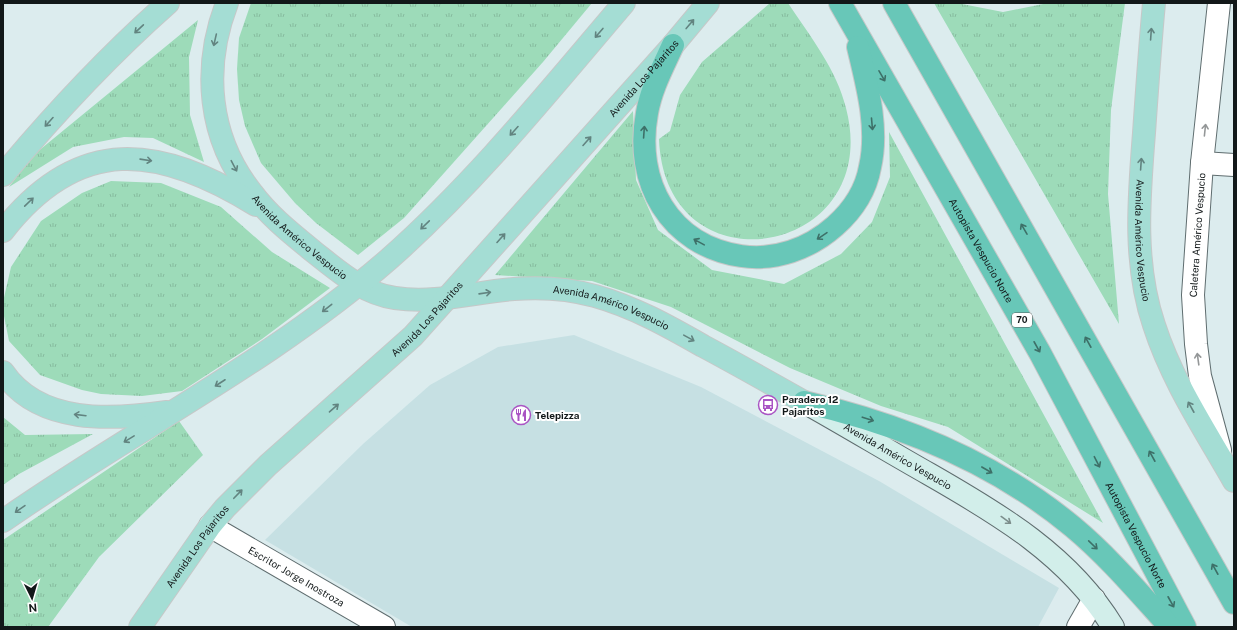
<svg xmlns="http://www.w3.org/2000/svg" width="1237" height="630" viewBox="0 0 1237 630" font-family="'Public Sans',sans-serif">
	<style>
		.built { fill: #c6e0e3 }
		.grass { fill: url(#grass-tufts) }
		.lines { fill: none; stroke-linecap: round; stroke-linejoin: round }
		.minor-casing { stroke: #5f6d6f; stroke-width: 24 }
		.tertiary-casing { stroke: #5f6d6f; stroke-width: 24 }
		.secondary-casing { stroke: #5f6d6f; stroke-width: 24 }
		.primary-casing { stroke: #c6c8c8; stroke-width: 24 }
		.motorway-casing { stroke: #c6c8c8; stroke-width: 24 }
		.minor { stroke: #fff; stroke-width: 22 }
		.tertiary { stroke: #fff; stroke-width: 22 }
		.secondary { stroke: #d2eeea; stroke-width: 22 }
		.primary { stroke: #a4ddd4; stroke-width: 22 }
		.motorway { stroke: #68c7b8; stroke-width: 22 }
		.oneway { stroke: #628480 }
		.oneway2 { stroke: #3d7068 }
		.oneway3 { stroke: #949798 }
		.oneway4 { stroke: #7c8e8c }
		.labels { text-anchor: middle; stroke-width: 4; stroke-linejoin: round; paint-order: stroke }
		.shield { fill: #fff; stroke: #595d5e; stroke-width: 1 }
		.shield-label { font-size: 9px; font-weight: bold; fill: #121819 }
		.street-label { font-size: 10px; fill: #121819; stroke: #fff }
		.poi-label { font-size: 10px; font-weight: bold; fill: #121819; stroke: #fff; text-anchor: start }
	</style>
	<defs>
		<pattern id="grass-tufts" width="24" height="20" patternUnits="userSpaceOnUse"><rect width="24" height="20" fill="#9ddbb9"/><path d="M3 7l-1-3M5 7V3M7 7l1-3M15 17l-1-3M17 17v-4M19 17l1-3" fill="none" stroke="#86bb9e"/></pattern>
	</defs>
	<rect width="100%" height="100%" fill="#dcecee"/>
	<!-- built -->
	<path class="built" d="M574 335 701 387 879 481 1059 588 1038 627H412L265 540 363 444 430 385 498 347Z"/>
	<!-- grass -->
	<g class="grass">
		<path d="M251 3H592L543 62 404 218 358 255 316 223 295 203 261 163 245 126 239 100 237 69 239 38Z"/>
		<path d="M770 3H788C810 36 837 70 846 108 885 257 665 295 659 139L670 131 680 95 702 62Z"/>
		<path d="M934 3H957L1003 12 1048 3H1125L1111 110 1108 194 1119 324Z"/>
		<path d="M198 20 189 57 190 115 204 162 153 138 124 137 73 147 9 187 31 157Z"/>
		<path d="M633 111 636 180 658 230 712 270 784 284 841 254 872 222 890 177 889 132 1103 523 948 427 881 406 790 368 671 307 592 281 495 275Z"/>
		<path d="M111 181 161 183 221 207 272 252 330 288 262 339 182 391 142 396 101 394 82 390 40 375 9 341 3 311V302L11 267 41 221 82 193Z"/>
		<path d="M3 417 25 435 93 434 19 474 3 485Z"/>
		<path d="M179 421 203 455 99 557 48 627H3V540Z"/>
	</g>
	<g class="lines">
		<defs>
			<g id="minor">
				<path d="M1202 163 1234 165"/>
				<path id="s1" d="M210 526 384 627"/>
				<path d="M1078 627 1094 599"/>
			</g>
			<path id="tertiary" d="M1219 3 1202 163 1193 295 1196 344 1200 376 1220 450"/>
			<g id="secondary">
				<path id="s2" d="M813 407C852 429 890 452 929 474 999 514 1070 556 1113 627"/>
			</g>
			<g id="primary">
				<path id="s3" d="M227 3C202 68 208 138 252 193 269 216 292 234 314 252 338 271 364 294 395 298 436 304 474 292 514 289 540 287 570 289 595 296 634 307 668 326 703 346 737 364 770 383 804 402"/>
				<path id="s4" d="M1154 3C1150 46 1147 90 1144 133 1139 197 1133 263 1154 325 1172 381 1205 430 1234 481"/>
				<path d="M3 175C54 114 108 56 168 3"/>
				<path d="M3 231C79 134 159 145 256 205"/>
				<path d="M3 372C39 425 112 420 167 412"/>
				<path d="M3 521C130 432 271 362 389 259 476 182 549 91 624 3"/>
				<path id="s5" d="M140 627 210 526 225 508 268 465 413 336 673 45 708 3"/>
			</g>
			<g id="motorway">
				<path id="s6" d="M840 3 1040 353 1185 627"/>
				<path d="M894 3 1234 603"/>
				<path d="M673 45C663 67 651 89 647 113 634 182 669 245 741 256 775 261 809 249 835 226 853 210 866 190 870 167 879 128 867 85 858 47"/>
				<path d="M804 402C901 424 996 463 1073 527 1109 557 1139 593 1170 627"/>
			</g>
		</defs>
		<!-- minor casing -->
		<use href="#minor" class="minor-casing"/>
		<!-- tertiary casing -->
		<use href="#tertiary" class="tertiary-casing"/>
		<!-- secondary casing -->
		<use href="#secondary" class="secondary-casing"/>
		<!-- primary casing -->
		<use href="#primary" class="primary-casing"/>
		<!-- motorway casing -->
		<use href="#motorway" class="motorway-casing"/>
		<!-- minor -->
		<use href="#minor" class="minor"/>
		<!-- tertiary -->
		<use href="#tertiary" class="tertiary"/>
		<!-- secondary -->
		<use href="#secondary" class="secondary"/>
		<!-- primary -->
		<use href="#primary" class="primary"/>
		<!-- motorway -->
		<use href="#motorway" class="motorway"/>
	</g>
	<!-- one-way arrows -->
	<defs><path id="oneway-shaft" d="M-6 0H5M1.5-3L5.5 0L1.5 3" fill="none" stroke-width="1.6" stroke-linecap="round" stroke-linejoin="round"/></defs>
	<g class="oneway">
		<use href="#oneway-shaft" transform="translate(690 24) rotate(-50)"/>
		<use href="#oneway-shaft" transform="translate(139 29) rotate(137)"/>
		<use href="#oneway-shaft" transform="translate(599 33) rotate(131)"/>
		<use href="#oneway-shaft" transform="translate(1151 34) rotate(-86)"/>
		<use href="#oneway-shaft" transform="translate(215 40) rotate(103)"/>
		<use href="#oneway-shaft" transform="translate(49 122) rotate(132)"/>
		<use href="#oneway-shaft" transform="translate(514 131) rotate(132)"/>
		<use href="#oneway-shaft" transform="translate(587 141) rotate(-48)"/>
		<use href="#oneway-shaft" transform="translate(146 160) rotate(8)"/>
		<use href="#oneway-shaft" transform="translate(1141 164) rotate(-86)"/>
		<use href="#oneway-shaft" transform="translate(234 166) rotate(62)"/>
		<use href="#oneway-shaft" transform="translate(29 202) rotate(-44)"/>
		<use href="#oneway-shaft" transform="translate(425 225) rotate(136)"/>
		<use href="#oneway-shaft" transform="translate(501 238) rotate(-48)"/>
		<use href="#oneway-shaft" transform="translate(485 293) rotate(-8)"/>
		<use href="#oneway-shaft" transform="translate(327 308) rotate(142)"/>
		<use href="#oneway-shaft" transform="translate(689 338) rotate(29)"/>
		<use href="#oneway-shaft" transform="translate(220 383) rotate(147)"/>
		<use href="#oneway-shaft" transform="translate(1191 407) rotate(-119)"/>
		<use href="#oneway-shaft" transform="translate(334 408) rotate(-41)"/>
		<use href="#oneway-shaft" transform="translate(80 415) rotate(-173)"/>
		<use href="#oneway-shaft" transform="translate(129 439) rotate(149)"/>
		<use href="#oneway-shaft" transform="translate(238 494) rotate(-46)"/>
		<use href="#oneway-shaft" transform="translate(20 509) rotate(145)"/>
	</g>
	<g class="oneway2">
		<use href="#oneway-shaft" transform="translate(882 76) rotate(60)"/>
		<use href="#oneway-shaft" transform="translate(872 124) rotate(85)"/>
		<use href="#oneway-shaft" transform="translate(644 132) rotate(-86)"/>
		<use href="#oneway-shaft" transform="translate(1024 229) rotate(-120)"/>
		<use href="#oneway-shaft" transform="translate(822 236) rotate(146)"/>
		<use href="#oneway-shaft" transform="translate(699 242) rotate(-151)"/>
		<use href="#oneway-shaft" transform="translate(1088 342) rotate(-119)"/>
		<use href="#oneway-shaft" transform="translate(1037 347) rotate(61)"/>
		<use href="#oneway-shaft" transform="translate(868 419) rotate(18)"/>
		<use href="#oneway-shaft" transform="translate(1152 456) rotate(-119)"/>
		<use href="#oneway-shaft" transform="translate(1097 462) rotate(63)"/>
		<use href="#oneway-shaft" transform="translate(987 470) rotate(30)"/>
		<use href="#oneway-shaft" transform="translate(1093 545) rotate(44)"/>
		<use href="#oneway-shaft" transform="translate(1215 569) rotate(-119)"/>
		<use href="#oneway-shaft" transform="translate(1171 602) rotate(61)"/>
	</g>
	<g class="oneway3">
		<use href="#oneway-shaft" transform="translate(1205 130) rotate(-84)"/>
		<use href="#oneway-shaft" transform="translate(1198 359) rotate(-98)"/>
	</g>
	<use class="oneway4" href="#oneway-shaft" transform="translate(1006 520) rotate(36)"/>
	<!-- icons -->
	<defs>
		<symbol id="bus-ring" viewBox="-11 -11 22 22"><circle r="9.5" fill="#fff" stroke="#aa55c4" stroke-width="1.5"/><path d="M-5-6H5V4H4V6H2V4H-2V6H-4V4H-5ZM-3.5-4V0h7V-4ZM-3.5 1.2v1.5H-2V1.2ZM2 1.2v1.5H3.5V1.2Z" fill="#aa55c4"/></symbol>
		<symbol id="restaurant-ring" viewBox="-11 -11 22 22"><circle r="9.5" fill="#fff" stroke="#aa55c4" stroke-width="1.5"/><path d="M-5-6h1v4h1v-4h1v4h1v-4h1v5L-1.5 .5V6h-2V.5L-5-1ZM5-6V6H3V1.5H1.5Q1.5-4 5-6Z" fill="#aa55c4"/></symbol>
	</defs>
	<g fill-rule="evenodd">
		<use href="#bus-ring" x="757" y="394" width="22" height="22"/>
		<use href="#restaurant-ring" x="510" y="404" width="22" height="22"/>
	</g>
	<g class="labels">
		<!-- shield labels -->
		<rect class="shield" x="1012" y="313" width="20" height="14" rx="3"/>
		<g class="shield-label">
			<text x="1022" y="323">70</text>
		</g>
		<!-- street labels -->
		<g class="street-label">
			<text dy="4" stroke="none"><textPath href="#s5" startOffset="747">Avenida Los Pajaritos</textPath></text>
			<text transform="translate(1197 235) rotate(-86)" y="4">Caletera Américo Vespucio</text>
			<text dy="4" stroke="none"><textPath href="#s3" startOffset="266">Avenida Américo Vespucio</textPath></text>
			<text dy="4" stroke="none"><textPath href="#s4" startOffset="238">Avenida Américo Vespucio</textPath></text>
			<text dy="4" stroke="none"><textPath href="#s6" startOffset="285">Autopista Vespucio Norte</textPath></text>
			<text dy="4" stroke="none"><textPath href="#s3" startOffset="601">Avenida Américo Vespucio</textPath></text>
			<text dy="4" stroke="none"><textPath href="#s5" startOffset="423">Avenida Los Pajaritos</textPath></text>
			<text dy="4" stroke="none"><textPath href="#s2" startOffset="98">Avenida Américo Vespucio</textPath></text>
			<text dy="4" stroke="none"><textPath href="#s6" startOffset="609">Autopista Vespucio Norte</textPath></text>
			<text dy="4" stroke="none"><textPath href="#s5" startOffset="99">Avenida Los Pajaritos</textPath></text>
			<text dy="4" stroke="none"><textPath href="#s1" startOffset="100">Escritor Jorge Inostroza</textPath></text>
		</g>
		<!-- poi labels -->
		<g class="poi-label">
			<text x="782" y="403">Paradero 12<tspan x="782" dy="12">Pajaritos</tspan></text>
			<text x="535" y="419">Telepizza</text>
		</g>
	</g>
	<!-- border -->
	<rect width="1237" height="630" fill="none" stroke="#121819" stroke-width="8"/>
	<!-- north arrow -->
	<g transform="translate(32 598) rotate(175)" stroke="#ffffff" stroke-width="3" paint-order="stroke">
	<path d="M0-3L7 15L0 10L-7 15Z" fill="#121819"/>
	<text y="-6" font-size="11" font-weight="bold" text-anchor="middle" fill="#121819">N</text>
	</g>
</svg>
